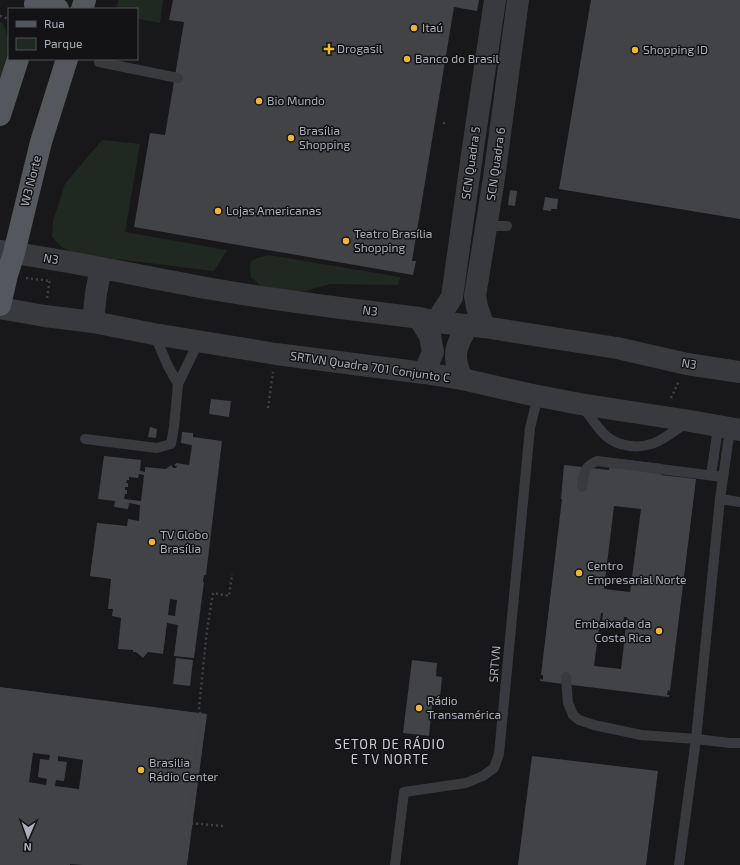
<svg xmlns="http://www.w3.org/2000/svg" width="740" height="865" viewBox="0 0 740 865" font-family="'Exo 2',sans-serif">
	<style>
		.green { fill: #202921 }
		.building { fill: #424347; fill-rule: evenodd }
		.lines { fill: none; stroke-linecap: round; stroke-linejoin: round }
		.path { stroke: #3f4146; stroke-width: 2.5; stroke-dasharray: 2 3; stroke-linecap: butt }
		.service { stroke: #393a3f; stroke-width: 10 }
		.tertiary { stroke: #393a3f; stroke-width: 22 }
		.primary { stroke: #55575e; stroke-width: 22 }
		.poi-dot { fill: #efb53b; stroke: #131315; stroke-width: 1.5 }
		.labels { text-anchor: middle; stroke-width: 3; stroke-linejoin: round; paint-order: stroke }
		.poi-label { font-size: 12px; fill: #abafba; stroke: #131315; text-anchor: start }
		.street-label { font-size: 12px; fill: #abafba; stroke: #131315 }
		.neighbourhood-label { font-size: 13px; letter-spacing: 1px; fill: #ccced6; stroke: #131315 }
	</style>
	<rect width="100%" height="100%" fill="#18181a"/>
	<!-- green -->
	<g class="green">
		<path d="M118 0H163L160 23 139 19 137 20V9H117Z"/>
		<path d="M0 22 3 23 9 41V59L0 91Z"/>
		<path d="M102 140 140 144 125 232 227 250 214 271 75 254 62 247 52 237 53 221 65 184Z"/>
		<path d="M269 255 400 277 398 285 330 284 301 292 262 287 251 277 250 268 251 261 258 258Z"/>
	</g>
	<!-- building -->
	<g class="building">
		<path d="M173 0H479L477 11 454 7 412 261H416L413 275 134 227 150 133 165 135 184 22 169 20Z"/>
		<path d="M591 0H740V219L559 189Z"/>
		<path d="M510 190 517 191 515 206 508 205Z"/>
		<path d="M545 197 558 199 557 209H551V211L543 210Z"/>
		<path d="M211 399 231 401 229 417 209 414Z"/>
		<path d="M150 427 157 429 156 438 148 437Z"/>
		<path d="M182 432 193 433V437L222 441 206 575H204L203 582H204L194 658 174 656 178 625 167 623 163 654 148 652 143 658 136 652H133V650L118 649 121 618 112 616 113 609H108L111 579 90 576 97 523 127 526 128 519 139 521 140 505 129 503 128 509 114 507 115 501 98 499 104 456 141 460 140 471 145 472V467L166 469 171 465 173 468H176L177 466H175V464H176V463L189 465 192 445 181 443ZM139 474 144 475 141 501 124 499 125 494H127V490H125V487H128V483H126L127 480H129V477L138 478ZM170 599 177 600 175 616 168 615Z"/>
		<path d="M610 458 662 464 661 475 696 479 670 691 668 690 667 695H669V697L540 681V679L543 680V675H541L562 499H561L564 465 609 470ZM614 506 641 509 630 592 604 589ZM601 613H603L602 622 623 625 624 617H627L621 669 594 666Z"/>
		<path d="M176 658 193 660 190 686 173 684Z"/>
		<path d="M412 660 437 663 436 676 442 677 440 697 433 696 429 736 403 733Z"/>
		<path d="M0 687 207 714 187 865H83L70 864V865H0ZM33 753 50 755 49 760 40 759 38 777 47 779 46 785 29 782ZM58 756 83 760 79 789 55 786 56 780 64 781 67 762 58 761Z"/>
		<path d="M532 756 658 771 646 865H518Z"/>
	</g>
	<g class="lines">
		<!-- path -->
		<g class="path">
			<path d="M0 16 9 19"/>
			<path d="M443 123 448 124"/>
			<path d="M26 278 50 281"/>
			<path d="M47 298 50 278"/>
			<path d="M671 398 679 381"/>
			<path d="M268 408 273 372"/>
			<path d="M223 826 188 823 201 716 199 708 207 630 213 593 229 596 232 574"/>
		</g>
		<!-- service -->
		<g class="service">
			<path d="M99 62 178 78"/>
			<path d="M487 226H507"/>
			<path d="M154 334 168 366 178 384"/>
			<path d="M583 407C590 416 598 429 606 436 611 440 619 444 625 445 652 451 665 437 686 423"/>
			<path d="M730 429 720 499 696 739 730 743H740"/>
			<path d="M85 439 157 448 171 444 174 427 178 384 199 341"/>
			<path d="M711 475 717 435 719 427"/>
			<path d="M582 487C584 473 583 467 597 461L723 477"/>
			<path d="M720 499 740 502"/>
			<path d="M566 677 568 703 573 715 579 720 594 725 641 735 696 739 679 865"/>
			<path d="M395 865 404 792 466 783 483 776 494 768 499 754 530 428 538 396"/>
		</g>
		<!-- tertiary -->
		<g class="tertiary">
			<path d="M0 251C71 261 141 276 212 289 280 301 350 309 419 318L436 322 484 327 617 348 687 364 740 372"/>
			<path d="M0 308 45 316 93 322 154 334 276 354 424 373 462 379 528 394 580 404 690 421 740 430"/>
			<path d="M419 318 430 336 433 352 424 373"/>
			<path d="M93 322 96 293 101 268"/>
			<path d="M436 322 452 297 473 148 495 0"/>
			<path d="M484 327 477 307 475 296 494 178 518 0"/>
			<path d="M462 379C451 355 456 346 468 325"/>
		</g>
		<!-- primary -->
		<g class="primary">
			<path d="M35 4 58 9"/>
			<path d="M82 9 85 0"/>
			<path d="M0 115 18 59"/>
			<path d="M0 305 7 275 14 253 41 142 67 59"/>
		</g>
	</g>
	<!-- markers -->
	<g class="poi-dot">
		<circle cx="414" cy="28" r="4"/>
		<path d="M327 43h4v4h4v4h-4v4h-4v-4h-4v-4h4z"/>
		<circle cx="635" cy="50" r="4"/>
		<circle cx="407" cy="59" r="4"/>
		<circle cx="259" cy="101" r="4"/>
		<circle cx="291" cy="138" r="4"/>
		<circle cx="218" cy="211" r="4"/>
		<circle cx="346" cy="241" r="4"/>
		<circle cx="152" cy="542" r="4"/>
		<circle cx="579" cy="573" r="4"/>
		<circle cx="659" cy="631" r="4"/>
		<circle cx="419" cy="708" r="4"/>
		<circle cx="141" cy="770" r="4"/>
	</g>
	<g class="labels">
		<!-- poi labels -->
		<g class="poi-label">
			<text x="422" y="32">Itaú</text>
			<text x="337" y="53">Drogasil</text>
			<text x="643" y="54">Shopping ID</text>
			<text x="415" y="63">Banco do Brasil</text>
			<text x="267" y="105">Bio Mundo</text>
			<text x="299" y="135">Brasília<tspan x="299" dy="14">Shopping</tspan></text>
			<text x="226" y="215">Lojas Americanas</text>
			<text x="354" y="238">Teatro Brasília<tspan x="354" dy="14">Shopping</tspan></text>
			<text x="160" y="539">TV Globo<tspan x="160" dy="14">Brasília</tspan></text>
			<text x="587" y="570">Centro<tspan x="587" dy="14">Empresarial Norte</tspan></text>
			<text x="651" y="628" text-anchor="end">Embaixada da<tspan x="651" dy="14">Costa Rica</tspan></text>
			<text x="427" y="705">Rádio<tspan x="427" dy="14">Transamérica</tspan></text>
			<text x="149" y="767">Brasilia<tspan x="149" dy="14">Rádio Center</tspan></text>
		</g>
		<!-- street labels -->
		<g class="street-label">
			<text transform="translate(471 163) rotate(-82)" y="4">SCN Quadra 5</text>
			<text transform="translate(496 164) rotate(-82)" y="4">SCN Quadra 6</text>
			<text transform="translate(31 181) rotate(-76)" y="4">W3 Norte</text>
			<text transform="translate(51 259) rotate(10)" y="4">N3</text>
			<text transform="translate(370 311) rotate(7)" y="4">N3</text>
			<text transform="translate(689 364) rotate(9)" y="4">N3</text>
			<text transform="translate(370 367) rotate(8)" y="4">SRTVN Quadra 701 Conjunto C</text>
			<text transform="translate(495 664) rotate(-85)" y="4">SRTVN</text>
		</g>
		<!-- neighbourhood labels -->
		<g class="neighbourhood-label">
			<text x="390" y="749">SETOR DE RÁDIO<tspan x="390" dy="15">E TV NORTE</tspan></text>
		</g>
	</g>
	<!-- legend -->
	<rect x="8" y="8" width="130" height="52" fill="#131315" stroke="#505157"/>
	<rect x="16" y="21" width="20" height="6" fill="#55575e" stroke="#505157"/>
	<text x="44" y="28" font-size="12" fill="#abafba">Rua</text>
	<rect x="16" y="38" width="20" height="12" fill="#202921" stroke="#505157"/>
	<text x="44" y="48" font-size="12" fill="#abafba">Parque</text>
	<!-- north arrow -->
	<g transform="translate(28 837) rotate(182)" stroke="#131315" stroke-width="3" paint-order="stroke">
	<path d="M0-3L7 15L0 10L-7 15Z" fill="#abafba"/>
	<text y="-6" font-size="11" font-weight="bold" text-anchor="middle" fill="#abafba">N</text>
	</g>
</svg>
